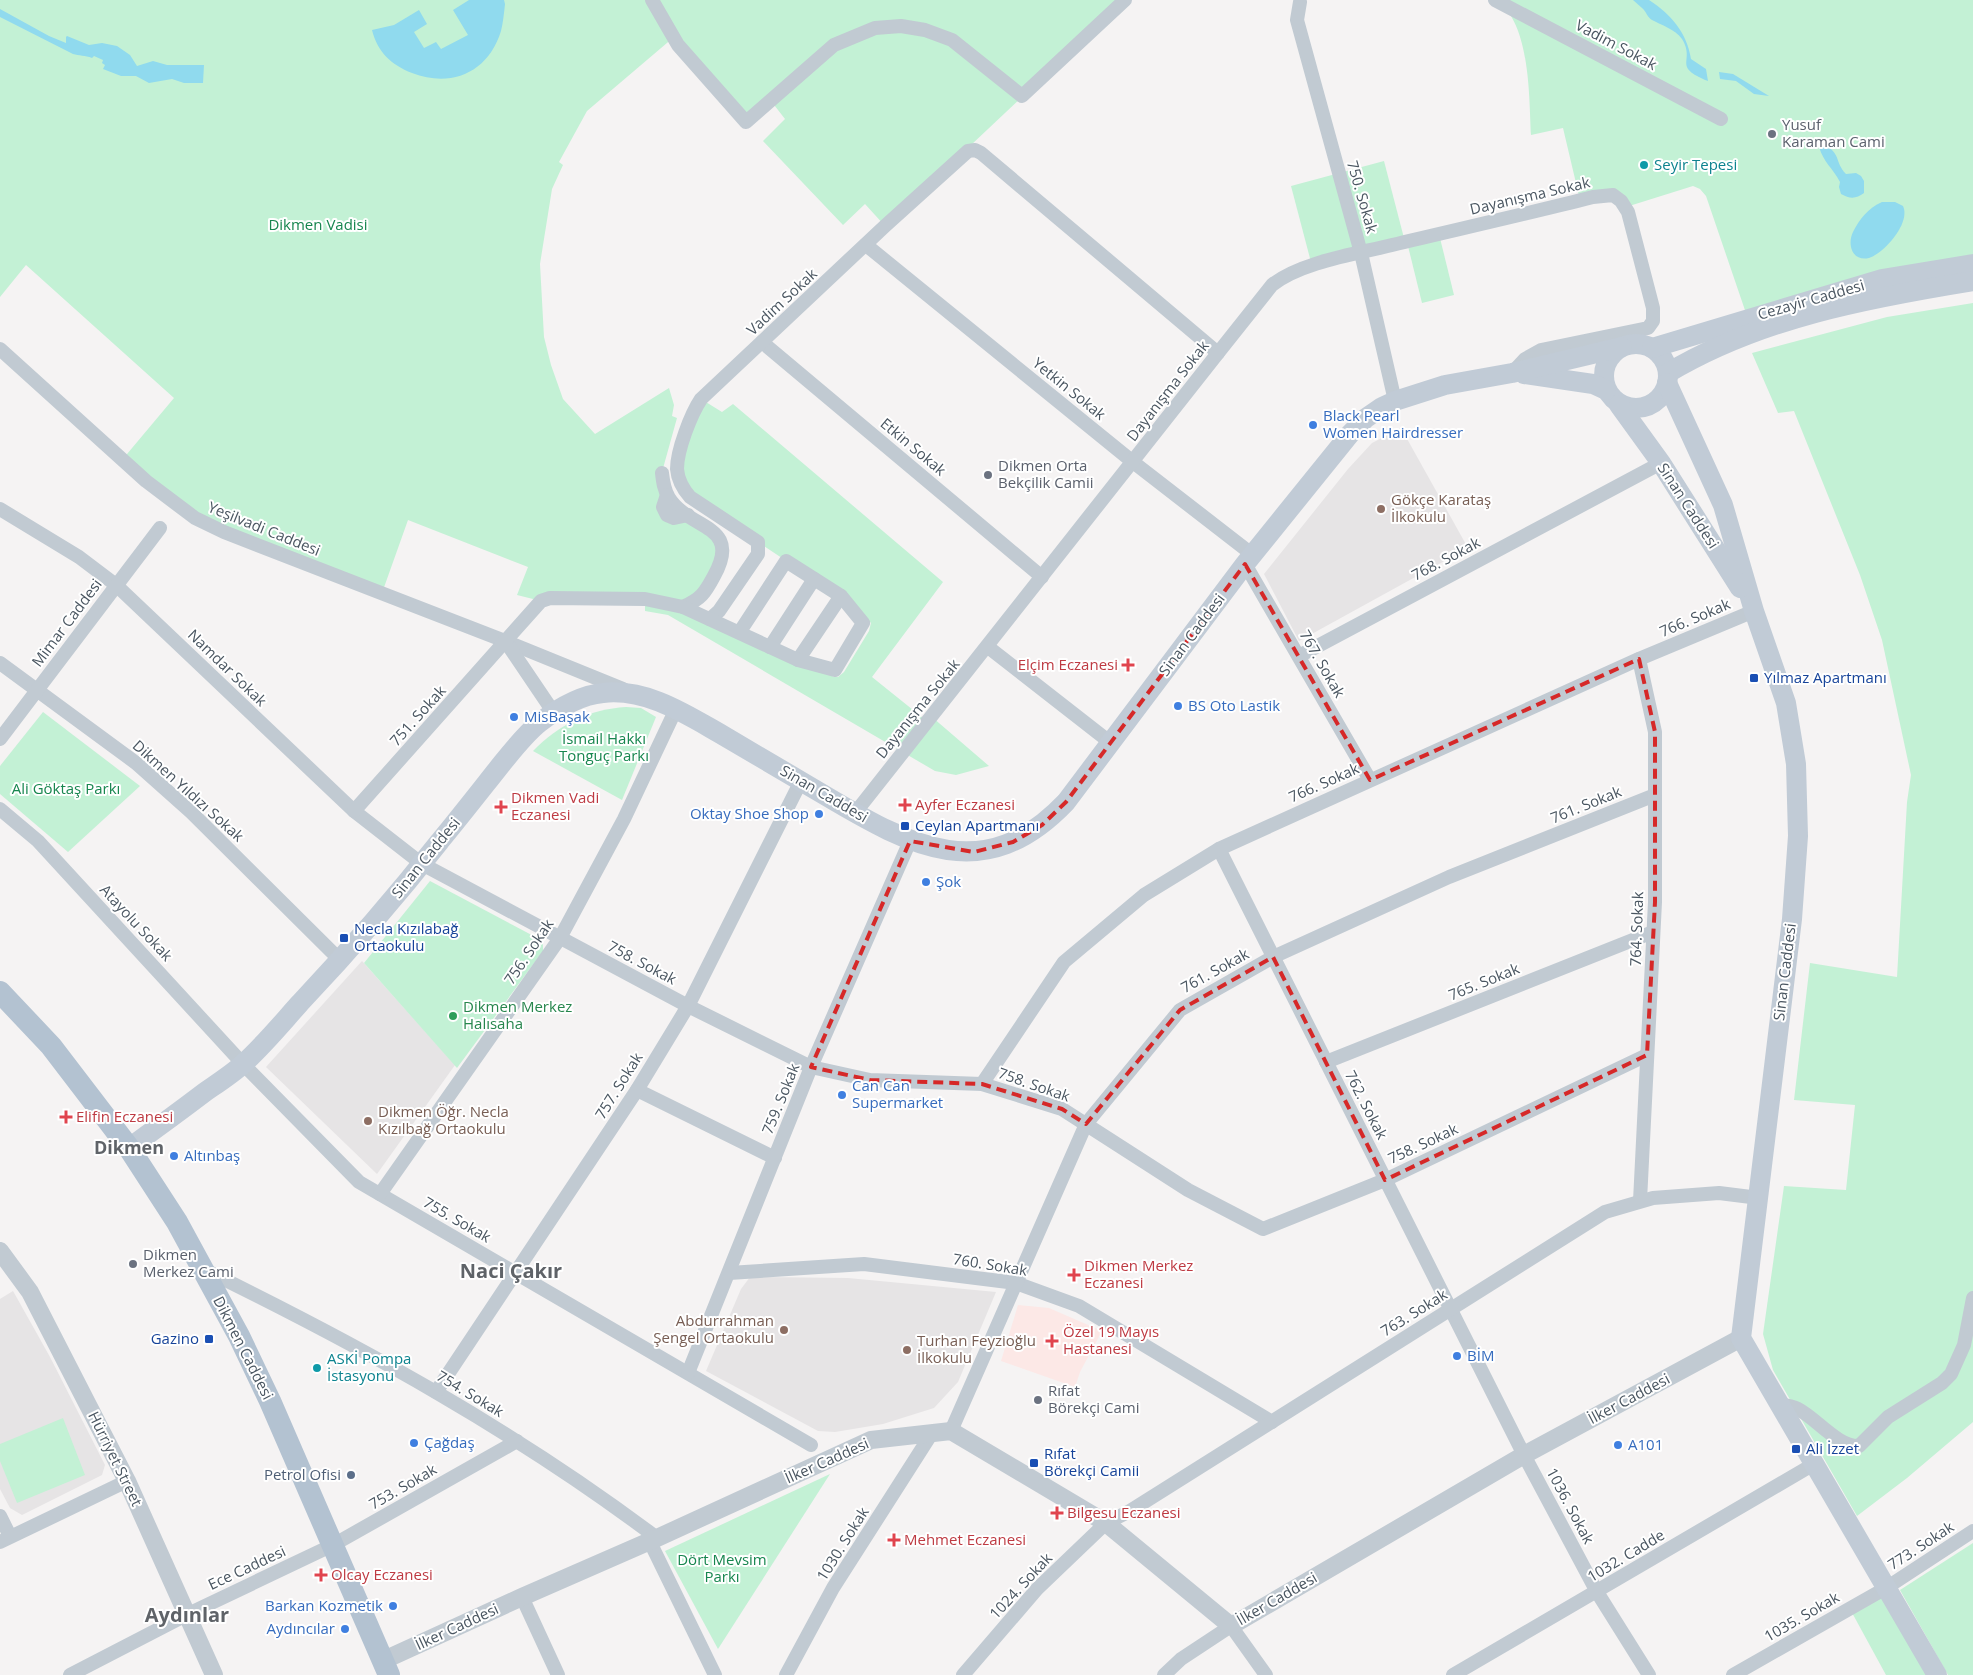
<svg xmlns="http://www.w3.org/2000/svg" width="1973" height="1675" viewBox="0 0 1973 1675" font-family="'Open Sans',sans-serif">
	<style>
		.education { fill: #e6e4e5 }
		.medical { fill: #fce8e6 }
		.green { fill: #c3f1d5 }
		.water { fill: #90daee }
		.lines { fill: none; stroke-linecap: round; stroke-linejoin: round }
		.minor { stroke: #c1cad2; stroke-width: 14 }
		.tertiary { stroke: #c1cad2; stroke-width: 18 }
		.secondary { stroke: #c1cbd6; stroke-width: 20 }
		.primary { stroke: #b3c2d1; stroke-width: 22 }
		.marked { fill: none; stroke: #d62828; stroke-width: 4; stroke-dasharray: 10 6; stroke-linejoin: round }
		.worship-dot { fill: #6b7280; stroke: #fff; stroke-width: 2 }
		.culture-dot { fill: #0f9aa8; stroke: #fff; stroke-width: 2 }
		.shop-dot { fill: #3f7fe0; stroke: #fff; stroke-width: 2 }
		.education-dot { fill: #8d6e63; stroke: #fff; stroke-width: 2 }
		.health-dot { fill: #e0444e; stroke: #fff; stroke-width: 2 }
		.transit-dot { fill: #1a4fb4; stroke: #fff; stroke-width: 2 }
		.leisure-dot { fill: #2e9e5b; stroke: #fff; stroke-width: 2 }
		.service-dot { fill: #5c6f8a; stroke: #fff; stroke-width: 2 }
		.labels { text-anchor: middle; stroke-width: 4; stroke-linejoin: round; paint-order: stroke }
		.street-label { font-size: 15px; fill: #4a5661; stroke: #fff }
		.worship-label { font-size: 15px; fill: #5b616d; stroke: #fff; text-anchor: start }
		.culture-label { font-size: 15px; fill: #0d838f; stroke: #fff; text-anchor: start }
		.park-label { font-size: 15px; fill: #17864f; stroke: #fff }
		.shop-label { font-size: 15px; fill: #366cbe; stroke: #fff; text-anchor: start }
		.education-label { font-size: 15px; fill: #785e54; stroke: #fff; text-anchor: start }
		.health-label { font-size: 15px; fill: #be3a42; stroke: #fff; text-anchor: start }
		.transit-label { font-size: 15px; fill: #164399; stroke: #fff; text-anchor: start }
		.leisure-label { font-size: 15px; fill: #27864d; stroke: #fff; text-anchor: start }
		.service-label { font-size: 15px; fill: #4e5e75; stroke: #fff; text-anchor: end }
		.quarter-label { font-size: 18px; font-weight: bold; fill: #5f6368; stroke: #fff }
		.district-label { font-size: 20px; font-weight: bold; fill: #5f6368; stroke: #fff }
	</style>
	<rect width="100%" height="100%" fill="#f5f3f3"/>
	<!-- education -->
	<g class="education">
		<path d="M1401 428 1468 548 1299 641 1264 574 1348 469 1372 443Z"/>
		<path d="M362 961 455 1065 377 1174 266 1067Z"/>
		<path d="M750 1277 848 1278 996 1292 958 1382 934 1408 883 1424 835 1432 818 1431 706 1371 741 1289Z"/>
		<path d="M13 1291 50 1357 105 1465 102 1475 22 1515 10 1508 0 1489V1299Z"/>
	</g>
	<!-- medical -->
	<path class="medical" d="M1018 1305 1049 1308 1102 1331 1080 1372 1075 1387 1001 1361Z"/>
	<!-- green -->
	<g class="green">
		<path d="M0 0H1125L885 226 865 204 843 225 763 141 785 119 771 101 746 122 674 37 587 111 559 162 563 165 552 189 540 264 544 337 551 365 563 399 595 434 669 388 674 405 672 416 677 418 662 472 664 488 717 535 718 569 683 606 834 677H838L844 672 869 631 871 623 860 610 690 497 677 469 701 399 722 412 733 404 943 582 872 677 928 722 932 717 989 766 956 775 935 771 668 615 645 611V600L541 601 517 595 528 567 408 520 382 593 224 532 122 460 174 398 26 265 0 297Z"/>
		<path d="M1495 0H1973V264L1748 319 1706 196 1700 189 1693 186 1626 207 1621 201 1580 200 1563 128 1531 135C1529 100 1531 20 1495 0Z"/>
		<path d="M1384 161 1405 242 1312 266 1291 186Z"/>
		<path d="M1439 234 1454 295 1422 303 1407 242Z"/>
		<path d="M1973 303V1422L1907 1478 1857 1516 1773 1370 1763 1334 1784 1186 1846 1190 1855 1105 1794 1100 1810 963 1897 977 1907 802 1911 775 1882 640 1860 575 1794 411 1778 413 1752 353 1887 317Z"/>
		<path d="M626 707 641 708 656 717 622 800 533 751C558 725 590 709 626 707Z"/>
		<path d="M43 712 140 786 68 852 0 794V766Z"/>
		<path d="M430 881 543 941V951L457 1068 364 963Z"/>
		<path d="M63 1418 85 1475 17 1503 0 1461V1444Z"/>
		<path d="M830 1474 718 1649 665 1551Z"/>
		<path d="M1973 1543V1675H1948L1900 1590Z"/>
		<path d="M1886 1588 1937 1675H1886L1850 1609Z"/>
	</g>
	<!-- water -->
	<g class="water">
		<path d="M469 0H504L505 4C504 13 503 23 501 31 488 73 451 88 412 73 391 65 377 51 372 30L394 25 419 10 427 24 414 32 424 48 436 42 441 49 468 35 453 10Z"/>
		<path d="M1633 0H1649C1671 14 1687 33 1691 59L1706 69 1708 81C1671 66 1696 62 1682 39 1675 29 1661 25 1652 20 1647 17 1646 11 1642 8 1639 5 1636 3 1633 0Z"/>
		<path d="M0 9 49 36 66 43V37L67 36 89 45 102 43 117 46 130 55 137 66 153 61 167 65H204L203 83H184L172 79 149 83 136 76H121L103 69 105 65 102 63 103 60 94 56 92 58C85 55 79 56 73 54L0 17Z"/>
		<path d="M1719 72 1733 74 1769 96 1754 94 1736 81 1720 79Z"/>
		<path d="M1824 144C1842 155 1834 161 1846 174L1856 173 1861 176 1864 181V193C1856 199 1850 199 1841 194L1839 187 1840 182C1832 167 1824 163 1819 147Z"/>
		<path d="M1882 202H1895L1903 206C1911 223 1884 253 1869 258 1852 262 1847 244 1853 232 1859 220 1868 208 1882 202Z"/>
	</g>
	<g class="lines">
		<!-- minor -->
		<g class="minor">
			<path d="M652 0 678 45 746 122 834 45 875 28 901 26 925 30 952 40 1022 96 1125 0"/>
			<path d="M1495 0 1721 119"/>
			<path d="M1300 2 1297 20 1361 253 1395 401"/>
			<path d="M866 245 1133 462 1253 555"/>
			<path d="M762 342 1042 577"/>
			<path d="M0 349 146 481 195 518 224 532 505 641 623 689"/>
			<path d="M662 473C663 482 664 490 669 498 689 530 743 524 714 576 705 593 701 599 683 607"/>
			<path d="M667 495 663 507 667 515 674 518 688 515"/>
			<path d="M0 509 79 557 116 585 354 811 422 864 688 1006 811 1067 870 1080 982 1084 1062 1109 1188 1190 1263 1229 1385 1180 1647 1055"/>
			<path d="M1245 564 1370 780"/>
			<path d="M710 619 719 611 758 554V542L690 497C683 489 678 481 677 469 677 450 691 414 701 399L885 226 968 151 975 150 981 153 1218 353"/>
			<path d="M506 642 554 713"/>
			<path d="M770 647 814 579"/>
			<path d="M988 647 1111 743"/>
			<path d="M1299 656 1661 463"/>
			<path d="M1639 659 1655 732V902L1640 1201"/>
			<path d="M798 660 841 596"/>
			<path d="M0 663 136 763 191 812 340 960"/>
			<path d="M0 739 160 528"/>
			<path d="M0 809 38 841 243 1064 359 1182 811 1445"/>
			<path d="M354 811 541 601 550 598 645 599 683 607 798 660 835 670 863 623 841 596 786 561 739 633"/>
			<path d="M855 813 1218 353 1272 285C1301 262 1356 254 1392 245 1459 229 1526 214 1593 197L1613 195 1621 201 1628 212 1653 308V321L1648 328 1541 350 1525 359 1512 373"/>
			<path d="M1219 849 1524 1455 1597 1592 1649 1675"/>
			<path d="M1326 1062 1653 932"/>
			<path d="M982 1084 1064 962 1144 895 1219 849 1639 659 1754 611"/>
			<path d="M637 1090 775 1158"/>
			<path d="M380 1194 560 938 624 819 676 709"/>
			<path d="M203 1269C361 1346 517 1432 657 1538"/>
			<path d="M729 1273 864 1264 1016 1283 1079 1306 1272 1422"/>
			<path d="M688 1373 811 1067 910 841"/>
			<path d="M436 1392 637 1090 688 1006 801 781"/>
			<path d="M1778 1404C1785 1405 1792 1406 1798 1409 1817 1419 1838 1447 1859 1446L1888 1417 1942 1383 1951 1374 1964 1345 1973 1298"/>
			<path d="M951 1431 1086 1124 1180 1010 1273 957 1449 877 1655 795"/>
			<path d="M0 1516 10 1536"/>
			<path d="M0 1542 127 1481"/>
			<path d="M650 1542 715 1675"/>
			<path d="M522 1597 558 1675"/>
			<path d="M70 1675 186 1615 333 1545 517 1441"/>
			<path d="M786 1675 833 1588 932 1433"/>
			<path d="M963 1675 1037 1589 1106 1523 1130 1511 1605 1212 1653 1198 1719 1193 1759 1198"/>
			<path d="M1164 1675 1181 1659 1231 1626 1266 1675"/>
			<path d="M1453 1675 1814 1464"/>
			<path d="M1733 1675 1886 1588 1973 1531"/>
		</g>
		<!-- tertiary -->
		<g class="tertiary">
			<path d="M0 1251 30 1292 127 1481 214 1675"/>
			<path d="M382 1661 522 1597 657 1538 871 1440 951 1431 1106 1523 1231 1626 1524 1455 1741 1338"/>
		</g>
		<!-- secondary -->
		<g class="secondary">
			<circle cx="1636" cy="376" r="32"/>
			<path d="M1652 348 1882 279 1973 264"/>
			<path d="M1668 373C1760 318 1868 298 1973 281"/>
			<path d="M1524 374 1593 384 1606 390"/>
			<path d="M1667 383 1723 505 1754 611 1786 703 1796 764 1798 836 1792 919 1741 1338 1937 1675"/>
			<path d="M1619 405 1661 463 1740 588"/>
			<path d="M129 1148C154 1130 180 1111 205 1092 218 1083 232 1074 243 1064 264 1045 282 1023 300 1003 349 951 396 897 440 841 459 818 477 795 496 771 509 755 523 736 539 723 557 709 581 695 603 693 645 688 684 713 719 733 755 754 791 775 826 796 912 847 985 887 1066 802L1245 564 1350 434 1366 418 1382 407 1395 401 1445 385 1512 373 1622 347"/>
		</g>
		<!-- primary -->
		<path class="primary" d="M0 992 51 1046 129 1148 177 1222 239 1336 270 1401 389 1675"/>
	</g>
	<!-- marked area -->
	<path class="marked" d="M1245 564 1370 780 1639 659 1655 732V902L1647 1055 1385 1180 1273 957 1180 1010 1086 1124 1062 1109 982 1084 870 1080 811 1067 910 841 974 852 1013 842 1042 825 1066 802Z"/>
	<!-- markers -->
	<g class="worship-dot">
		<circle cx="1772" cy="134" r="5"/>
		<circle cx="988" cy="475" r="5"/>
		<circle cx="133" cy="1264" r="5"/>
		<circle cx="1038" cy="1400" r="5"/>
	</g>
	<g class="culture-dot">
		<circle cx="1644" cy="165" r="5"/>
		<circle cx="317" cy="1368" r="5"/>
	</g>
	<g class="shop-dot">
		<circle cx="1313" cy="425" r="5"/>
		<circle cx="1178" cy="706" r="5"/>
		<circle cx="514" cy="717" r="5"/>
		<circle cx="819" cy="814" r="5"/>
		<circle cx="926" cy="882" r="5"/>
		<circle cx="842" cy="1095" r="5"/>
		<circle cx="174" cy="1156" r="5"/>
		<circle cx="1457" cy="1356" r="5"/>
		<circle cx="414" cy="1443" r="5"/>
		<circle cx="1618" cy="1445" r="5"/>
		<circle cx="393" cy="1606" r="5"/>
		<circle cx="345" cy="1629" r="5"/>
	</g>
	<g class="education-dot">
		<circle cx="1381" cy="509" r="5"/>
		<circle cx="368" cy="1121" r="5"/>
		<circle cx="784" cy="1330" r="5"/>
		<circle cx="907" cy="1350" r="5"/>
	</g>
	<g class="health-dot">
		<path d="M1125.5 657.5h5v5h5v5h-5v5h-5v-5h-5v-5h5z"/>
		<path d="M902.5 797.5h5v5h5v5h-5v5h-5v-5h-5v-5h5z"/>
		<path d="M498.5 799.5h5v5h5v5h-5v5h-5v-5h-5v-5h5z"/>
		<path d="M63.5 1109.5h5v5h5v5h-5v5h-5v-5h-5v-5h5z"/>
		<path d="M1071.5 1267.5h5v5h5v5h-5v5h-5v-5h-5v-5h5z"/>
		<path d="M1049.5 1333.5h5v5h5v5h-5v5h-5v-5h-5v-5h5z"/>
		<path d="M1054.5 1505.5h5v5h5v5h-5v5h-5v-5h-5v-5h5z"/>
		<path d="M891.5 1532.5h5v5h5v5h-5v5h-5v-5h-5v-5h5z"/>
		<path d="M318.5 1567.5h5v5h5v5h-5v5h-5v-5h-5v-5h5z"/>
	</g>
	<g class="transit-dot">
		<rect x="1749" y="673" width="10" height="10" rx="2.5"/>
		<rect x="900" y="821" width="10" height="10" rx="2.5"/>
		<rect x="339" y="933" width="10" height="10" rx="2.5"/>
		<rect x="204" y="1334" width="10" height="10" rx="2.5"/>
		<rect x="1791" y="1444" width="10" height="10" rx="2.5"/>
		<rect x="1029" y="1458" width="10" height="10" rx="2.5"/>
	</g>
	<circle class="leisure-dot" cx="453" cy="1016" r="5"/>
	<circle class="service-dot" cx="351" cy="1475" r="5"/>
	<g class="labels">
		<!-- street labels -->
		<g class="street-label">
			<text transform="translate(1616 45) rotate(28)" y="5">Vadim Sokak</text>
			<text transform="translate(1530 196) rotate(-13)" y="5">Dayanışma Sokak</text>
			<text transform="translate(1362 197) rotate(74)" y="5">750. Sokak</text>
			<text transform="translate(1811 300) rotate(-16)" y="5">Cezayir Caddesi</text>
			<text transform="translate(782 302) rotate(-43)" y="5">Vadim Sokak</text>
			<text transform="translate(1069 389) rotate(39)" y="5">Yetkin Sokak</text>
			<text transform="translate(1168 391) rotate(-52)" y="5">Dayanışma Sokak</text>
			<text transform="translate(913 447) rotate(40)" y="5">Etkin Sokak</text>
			<text transform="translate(1688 506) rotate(57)" y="5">Sinan Caddesi</text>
			<text transform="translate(264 529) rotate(22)" y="5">Yeşilvadi Caddesi</text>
			<text transform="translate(1446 559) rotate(-28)" y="5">768. Sokak</text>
			<text transform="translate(1695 618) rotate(-23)" y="5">766. Sokak</text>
			<text transform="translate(67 623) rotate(-53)" y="5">Mimar Caddesi</text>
			<text transform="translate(1192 635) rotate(-53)" y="5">Sinan Caddesi</text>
			<text transform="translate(1322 664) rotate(60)" y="5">767. Sokak</text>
			<text transform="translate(227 668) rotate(44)" y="5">Namdar Sokak</text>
			<text transform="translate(918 709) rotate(-51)" y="5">Dayanışma Sokak</text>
			<text transform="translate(418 716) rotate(-48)" y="5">751. Sokak</text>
			<text transform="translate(1324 783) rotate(-24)" y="5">766. Sokak</text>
			<text transform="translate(188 791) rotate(42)" y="5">Dikmen Yıldızı Sokak</text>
			<text transform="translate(824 794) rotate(30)" y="5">Sinan Caddesi</text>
			<text transform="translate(1586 805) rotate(-22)" y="5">761. Sokak</text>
			<text transform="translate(426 858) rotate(-51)" y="5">Sinan Caddesi</text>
			<text transform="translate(136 923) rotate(47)" y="5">Atayolu Sokak</text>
			<text transform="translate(1637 929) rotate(-88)" y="5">764. Sokak</text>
			<text transform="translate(529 952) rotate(-56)" y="5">756. Sokak</text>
			<text transform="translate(642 963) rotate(28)" y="5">758. Sokak</text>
			<text transform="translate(1215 971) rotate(-29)" y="5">761. Sokak</text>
			<text transform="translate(1785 972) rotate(-83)" y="5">Sinan Caddesi</text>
			<text transform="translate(1484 982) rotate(-22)" y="5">765. Sokak</text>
			<text transform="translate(1034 1085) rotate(19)" y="5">758. Sokak</text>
			<text transform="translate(619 1086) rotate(-58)" y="5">757. Sokak</text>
			<text transform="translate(781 1099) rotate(-68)" y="5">759. Sokak</text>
			<text transform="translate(1366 1105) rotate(63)" y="5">762. Sokak</text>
			<text transform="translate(1423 1144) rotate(-25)" y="5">758. Sokak</text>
			<text transform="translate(457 1220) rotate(30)" y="5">755. Sokak</text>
			<text transform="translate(990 1265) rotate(9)" y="5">760. Sokak</text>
			<text transform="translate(1414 1313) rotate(-32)" y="5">763. Sokak</text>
			<text transform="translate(243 1348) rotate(63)" y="5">Dikmen Caddesi</text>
			<text transform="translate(470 1394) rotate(31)" y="5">754. Sokak</text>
			<text transform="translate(1629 1399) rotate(-28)" y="5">İlker Caddesi</text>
			<text transform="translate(115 1459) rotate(64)" y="5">Hürriyet Street</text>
			<text transform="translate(827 1461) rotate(-24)" y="5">İlker Caddesi</text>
			<text transform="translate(403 1487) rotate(-30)" y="5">753. Sokak</text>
			<text transform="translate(1570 1506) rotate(62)" y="5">1036. Sokak</text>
			<text transform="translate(843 1544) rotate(-58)" y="5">1030. Sokak</text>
			<text transform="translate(1921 1546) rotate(-33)" y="5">773. Sokak</text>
			<text transform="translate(1626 1556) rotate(-31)" y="5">1032. Cadde</text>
			<text transform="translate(247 1568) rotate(-25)" y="5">Ece Caddesi</text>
			<text transform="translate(1021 1586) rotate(-47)" y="5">1024. Sokak</text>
			<text transform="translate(1277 1599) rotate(-30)" y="5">İlker Caddesi</text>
			<text transform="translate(1802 1617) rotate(-30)" y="5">1035. Sokak</text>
			<text transform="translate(457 1627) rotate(-25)" y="5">İlker Caddesi</text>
		</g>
		<!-- worship labels -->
		<g class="worship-label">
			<text x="1782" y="130">Yusuf<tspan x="1782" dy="17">Karaman Cami</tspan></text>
			<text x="998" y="471">Dikmen Orta<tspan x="998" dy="17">Bekçilik Camii</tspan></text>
			<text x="143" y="1260">Dikmen<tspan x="143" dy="17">Merkez Cami</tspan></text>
			<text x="1048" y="1396">Rıfat<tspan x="1048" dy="17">Börekçi Cami</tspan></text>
		</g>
		<!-- culture labels -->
		<g class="culture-label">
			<text x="1654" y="170">Seyir Tepesi</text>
			<text x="327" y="1364">ASKİ Pompa<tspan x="327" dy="17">İstasyonu</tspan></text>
		</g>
		<!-- park labels -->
		<g class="park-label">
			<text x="318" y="230">Dikmen Vadisi</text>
			<text x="604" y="744">İsmail Hakkı<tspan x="604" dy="17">Tonguç Parkı</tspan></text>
			<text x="66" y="794">Ali Göktaş Parkı</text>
			<text x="722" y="1565">Dört Mevsim<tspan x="722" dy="17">Parkı</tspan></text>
		</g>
		<!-- shop labels -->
		<g class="shop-label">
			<text x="1323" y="421">Black Pearl<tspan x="1323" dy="17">Women Hairdresser</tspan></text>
			<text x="1188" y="711">BS Oto Lastik</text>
			<text x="524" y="722">MisBaşak</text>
			<text x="809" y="819" text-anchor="end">Oktay Shoe Shop</text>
			<text x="936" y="887">Şok</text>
			<text x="852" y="1091">Can Can<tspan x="852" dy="17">Supermarket</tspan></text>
			<text x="184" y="1161">Altınbaş</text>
			<text x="1467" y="1361">BİM</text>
			<text x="424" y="1448">Çağdaş</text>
			<text x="1628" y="1450">A101</text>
			<text x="383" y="1611" text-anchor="end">Barkan Kozmetik</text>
			<text x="335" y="1634" text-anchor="end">Aydıncılar</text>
		</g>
		<!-- education labels -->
		<g class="education-label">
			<text x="1391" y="505">Gökçe Karataş<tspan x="1391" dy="17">İlkokulu</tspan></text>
			<text x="378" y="1117">Dikmen Öğr. Necla<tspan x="378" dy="17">Kızılbağ Ortaokulu</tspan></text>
			<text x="774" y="1326" text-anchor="end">Abdurrahman<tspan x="774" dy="17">Şengel Ortaokulu</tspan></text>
			<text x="917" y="1346">Turhan Feyzioğlu<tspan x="917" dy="17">İlkokulu</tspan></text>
		</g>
		<!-- health labels -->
		<g class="health-label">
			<text x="1118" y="670" text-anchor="end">Elçim Eczanesi</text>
			<text x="511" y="803">Dikmen Vadi<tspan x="511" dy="17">Eczanesi</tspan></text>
			<text x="915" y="810">Ayfer Eczanesi</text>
			<text x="76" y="1122">Elifin Eczanesi</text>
			<text x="1084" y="1271">Dikmen Merkez<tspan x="1084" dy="17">Eczanesi</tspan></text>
			<text x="1063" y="1337">Özel 19 Mayıs<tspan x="1063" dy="17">Hastanesi</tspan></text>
			<text x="1067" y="1518">Bilgesu Eczanesi</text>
			<text x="904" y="1545">Mehmet Eczanesi</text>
			<text x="331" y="1580">Olcay Eczanesi</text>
		</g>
		<!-- transit labels -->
		<g class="transit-label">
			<text x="1764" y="683">Yılmaz Apartmanı</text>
			<text x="915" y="831">Ceylan Apartmanı</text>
			<text x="354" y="934">Necla Kızılabağ<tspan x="354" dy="17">Ortaokulu</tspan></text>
			<text x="199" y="1344" text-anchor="end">Gazino</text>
			<text x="1806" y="1454">Ali İzzet</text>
			<text x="1044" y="1459">Rıfat<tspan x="1044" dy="17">Börekçi Camii</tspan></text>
		</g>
		<!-- leisure labels -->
		<g class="leisure-label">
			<text x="463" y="1012">Dikmen Merkez<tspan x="463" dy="17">Halısaha</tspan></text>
		</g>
		<!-- service labels -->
		<g class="service-label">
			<text x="341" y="1480">Petrol Ofisi</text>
		</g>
		<!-- quarter labels -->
		<g class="quarter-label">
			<text x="129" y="1154">Dikmen</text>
		</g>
		<!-- district labels -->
		<g class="district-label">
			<text x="511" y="1278">Naci Çakır</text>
			<text x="187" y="1622">Aydınlar</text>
		</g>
	</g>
</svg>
